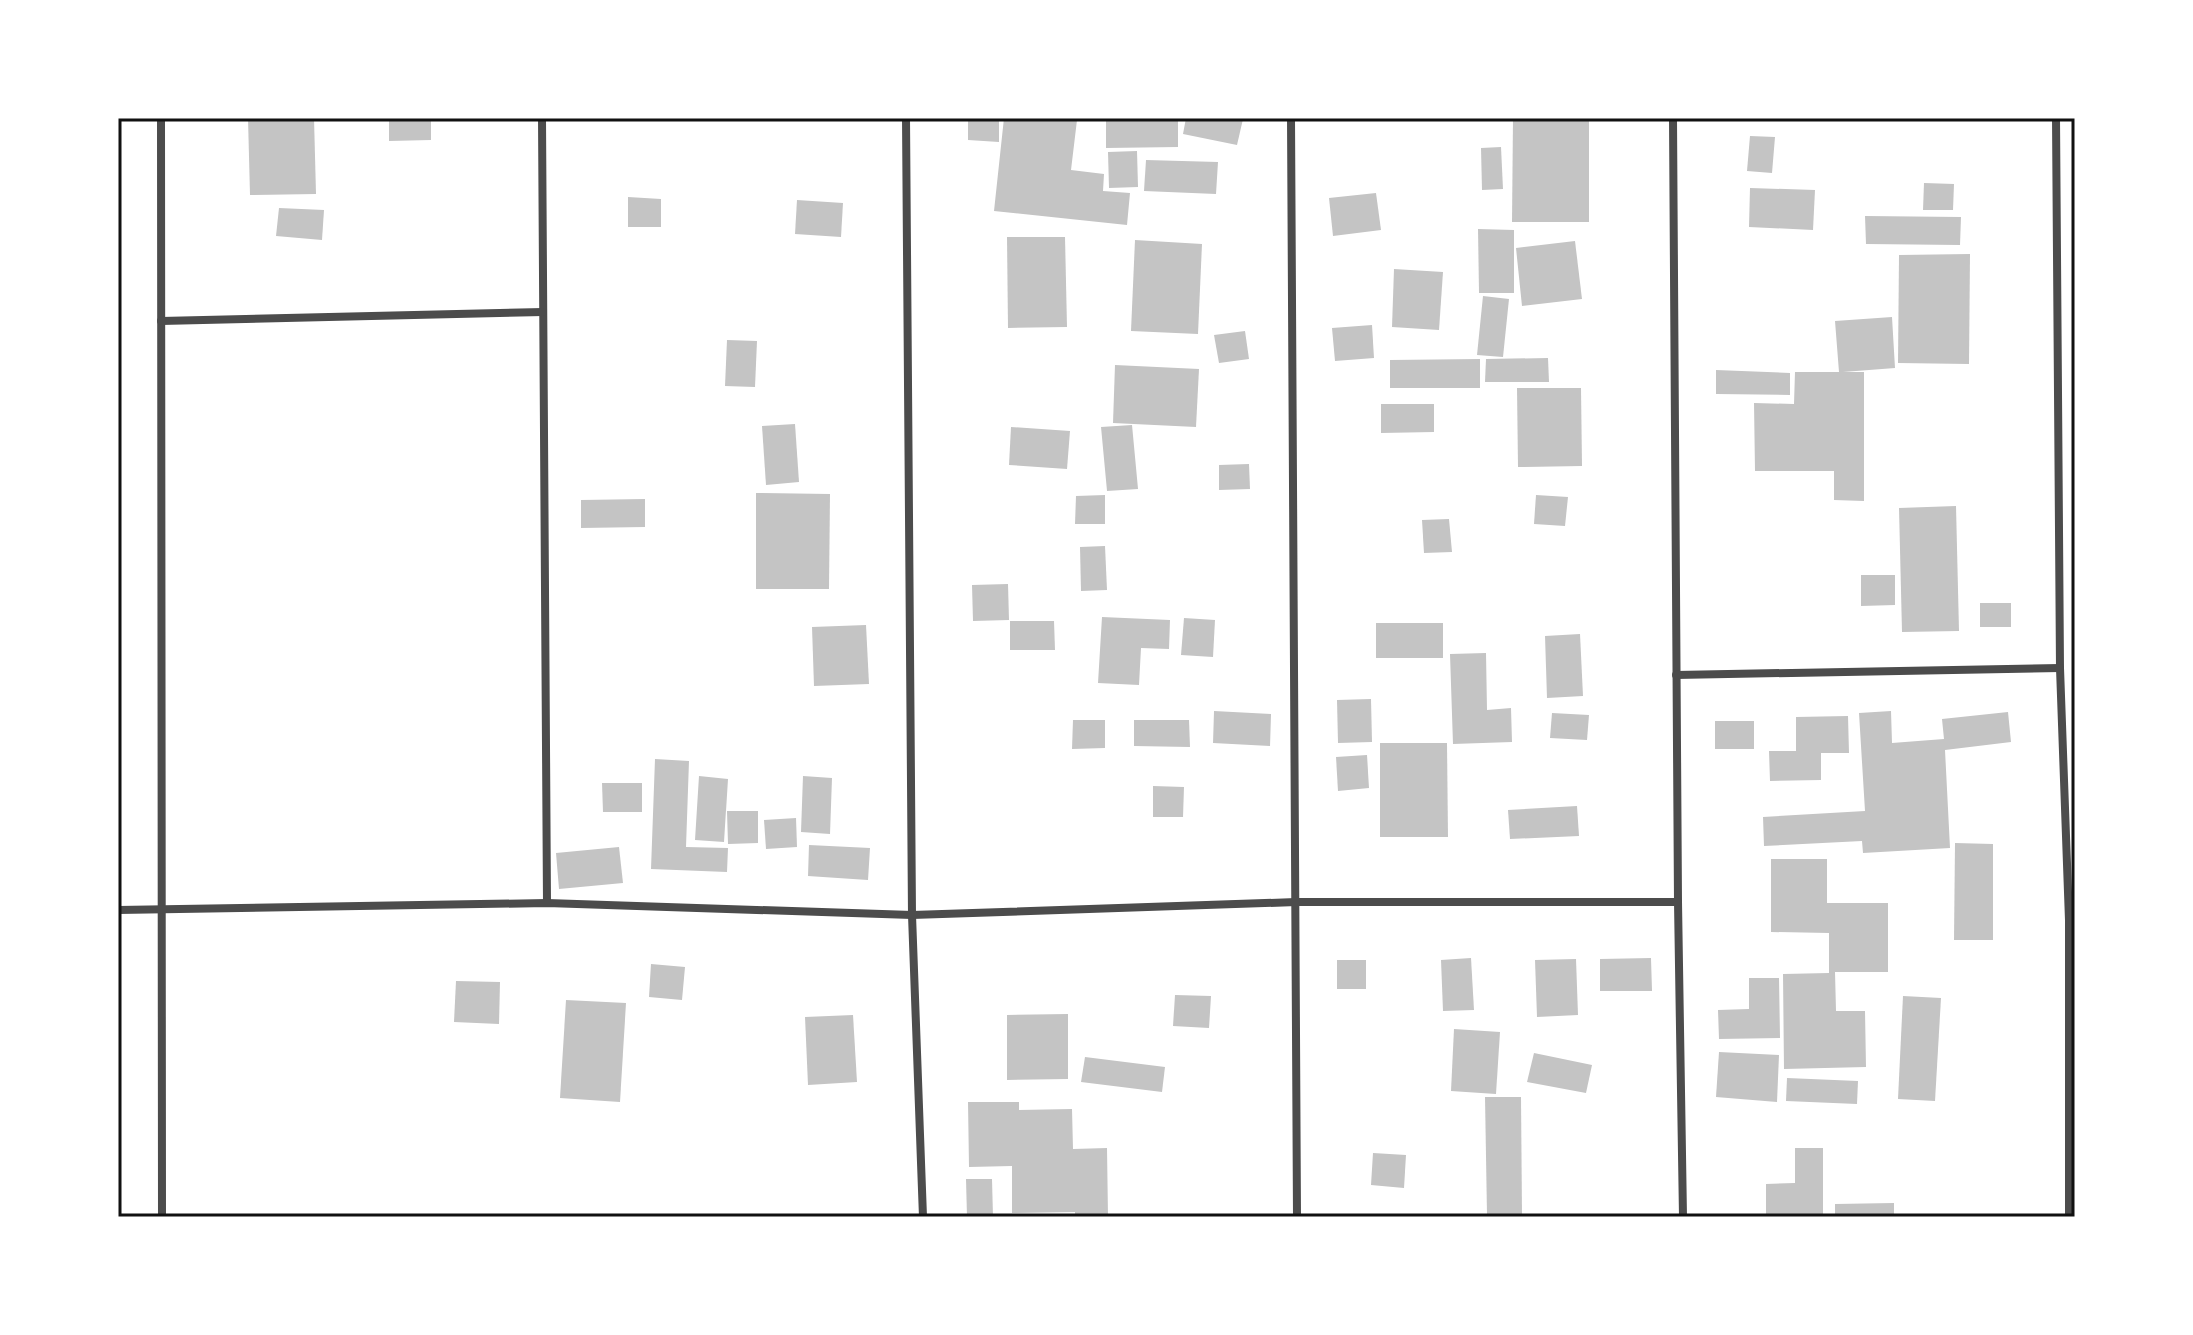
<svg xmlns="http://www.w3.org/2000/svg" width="2193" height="1335" viewBox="0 0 2193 1335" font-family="'Source Sans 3',sans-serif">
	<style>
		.building { fill: #c4c4c4 }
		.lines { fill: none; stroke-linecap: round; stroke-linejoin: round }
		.minor { stroke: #4c4c4c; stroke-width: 8 }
		.neatline { fill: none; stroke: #111; stroke-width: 3 }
	</style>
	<rect width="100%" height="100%" fill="#fff"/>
	<!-- building -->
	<g class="building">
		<path d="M248 118H314L316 194 250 195Z"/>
		<path d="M389 118H431V140L389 141Z"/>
		<path d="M968 118H999V142L968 140Z"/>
		<path d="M1004 118 1077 120 1071 170 1104 174 1103 191 1130 193 1127 225 994 211Z"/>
		<path d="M1106 118H1178V147L1106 148Z"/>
		<path d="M1186 118 1243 119 1237 145 1183 134Z"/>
		<path d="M1513 118H1589V222H1512Z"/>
		<path d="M1750 136 1775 137 1772 173 1747 171Z"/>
		<path d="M1501 147 1503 189 1482 190 1481 148Z"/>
		<path d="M1137 151 1138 187 1109 188 1108 152Z"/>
		<path d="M1146 160 1218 162 1216 194 1144 191Z"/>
		<path d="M1924 183 1954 184 1953 210H1923Z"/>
		<path d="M1750 188 1815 190 1813 230 1749 227Z"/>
		<path d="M1376 193 1381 230 1333 236 1329 198Z"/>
		<path d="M628 197 661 199V227H628Z"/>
		<path d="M797 200 843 203 841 237 795 234Z"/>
		<path d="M279 208 324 210 322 240 276 236Z"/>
		<path d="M1865 216 1961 217 1960 245 1866 244Z"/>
		<path d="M1478 229 1514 230V293H1479Z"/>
		<path d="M1007 237H1065L1067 327 1008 328Z"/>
		<path d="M1135 240 1202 244 1198 334 1131 331Z"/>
		<path d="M1575 241 1582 299 1522 306 1516 248Z"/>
		<path d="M1970 254 1969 364 1898 363 1899 255Z"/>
		<path d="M1394 269 1443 272 1439 330 1392 327Z"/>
		<path d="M1483 296 1509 299 1503 357 1477 355Z"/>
		<path d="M1892 317 1895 368 1843 372H1864V501L1834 500V471H1755L1754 403 1794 404 1795 372H1839L1835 321Z"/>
		<path d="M1372 325 1374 358 1335 361 1332 328Z"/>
		<path d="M1245 331 1249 359 1219 363 1214 335Z"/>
		<path d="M727 340 757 341 755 387 725 386Z"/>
		<path d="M1548 358 1549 382H1485L1486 359Z"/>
		<path d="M1480 359V388H1390V360Z"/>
		<path d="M1115 365 1199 369 1196 427 1113 423Z"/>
		<path d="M1716 370 1790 373V395L1716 394Z"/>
		<path d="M1517 388H1581L1582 466 1518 467Z"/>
		<path d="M1381 404H1434V432L1381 433Z"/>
		<path d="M795 424 799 482 766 485 762 426Z"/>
		<path d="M1132 425 1138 489 1107 491 1101 427Z"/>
		<path d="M1011 427 1070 431 1067 469 1009 465Z"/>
		<path d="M1249 464 1250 489 1219 490V465Z"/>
		<path d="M756 493 830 494 829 589H756Z"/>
		<path d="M1105 495V524H1075L1076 496Z"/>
		<path d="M1536 495 1568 497 1565 526 1534 524Z"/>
		<path d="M645 499V527L581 528V500Z"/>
		<path d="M1956 506 1959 631 1902 632 1899 508Z"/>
		<path d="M1449 519 1452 552 1424 553 1422 520Z"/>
		<path d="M1105 546 1107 590 1081 591 1080 547Z"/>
		<path d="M1861 575H1895V605L1861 606Z"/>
		<path d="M1008 584 1009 620 973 621 972 585Z"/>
		<rect x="1980" y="603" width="31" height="24"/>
		<path d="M1102 617 1170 620 1169 649 1141 648 1139 685 1098 683Z"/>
		<path d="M1184 618 1215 620 1213 657 1181 655Z"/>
		<path d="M1010 621H1054L1055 650H1010Z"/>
		<rect x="1376" y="623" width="67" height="35"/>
		<path d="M866 625 869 684 814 686 812 627Z"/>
		<path d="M1580 634 1583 696 1547 698 1545 636Z"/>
		<path d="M1486 653 1487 710 1511 708 1512 742 1453 744 1450 654Z"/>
		<path d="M1371 699 1372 742 1338 743 1337 700Z"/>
		<path d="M1214 711 1271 714 1270 746 1213 743Z"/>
		<path d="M1891 711 1892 743 1944 739 1942 719 2008 712 2011 742 1945 750 1950 848 1863 853 1862 841 1764 846 1763 817 1865 811 1859 713Z"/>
		<path d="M1552 713 1589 715 1587 740 1550 738Z"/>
		<path d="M1848 716 1849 753H1821V780L1770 781 1769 751H1796V717Z"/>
		<path d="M1073 720H1105V748L1072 749Z"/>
		<path d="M1134 720H1189L1190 747 1134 746Z"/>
		<rect x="1715" y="721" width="39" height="28"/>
		<path d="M1380 743H1447L1448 837H1380Z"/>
		<path d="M1367 755 1369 788 1338 791 1336 757Z"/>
		<path d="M655 759 689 761 686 847 728 848 727 872 651 869Z"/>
		<path d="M699 776 728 779 724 842 695 840Z"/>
		<path d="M803 776 832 778 830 834 801 832Z"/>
		<path d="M602 783H642V812H603Z"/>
		<path d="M1153 786 1184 787 1183 817H1153Z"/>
		<path d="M1577 806 1579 836 1510 839 1508 810Z"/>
		<path d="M727 811H758V843L728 844Z"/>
		<path d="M796 818 797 847 766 849 764 820Z"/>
		<path d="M1955 843 1993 844V940H1954Z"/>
		<path d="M809 845 870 848 868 880 808 876Z"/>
		<path d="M619 847 623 883 559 889 556 853Z"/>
		<path d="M1771 859H1827V903H1888V972H1835L1836 1011H1865L1866 1067 1784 1069 1783 974 1829 973V933L1771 932Z"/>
		<path d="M1471 958 1474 1010 1443 1011 1441 960Z"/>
		<path d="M1651 958 1652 991H1600V959Z"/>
		<path d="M1576 959 1578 1015 1537 1017 1535 960Z"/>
		<rect x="1337" y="960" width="29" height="29"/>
		<path d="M651 964 685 967 682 1000 649 997Z"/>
		<path d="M1749 978H1779L1780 1038 1719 1039 1718 1010 1749 1009Z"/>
		<path d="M456 981 500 982 499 1024 454 1022Z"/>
		<path d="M1175 995 1211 996 1209 1028 1173 1026Z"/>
		<path d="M1903 996 1941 998 1935 1101 1898 1099Z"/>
		<path d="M566 1000 626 1003 620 1102 560 1098Z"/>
		<path d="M1068 1014V1079L1007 1080V1015Z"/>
		<path d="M853 1015 857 1082 808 1085 805 1017Z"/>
		<path d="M1454 1029 1500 1032 1496 1094 1451 1091Z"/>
		<path d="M1719 1052 1779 1055 1777 1102 1716 1097Z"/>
		<path d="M1534 1053 1592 1065 1586 1093 1527 1082Z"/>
		<path d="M1085 1057 1165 1067 1162 1092 1081 1082Z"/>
		<path d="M1787 1078 1858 1081 1857 1104 1786 1101Z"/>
		<path d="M1485 1097H1521L1522 1215H1487Z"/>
		<path d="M968 1102H1019V1110L1072 1109 1073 1149 1107 1148 1108 1217H1075V1212L1012 1213V1166L969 1167Z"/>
		<path d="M1795 1148H1823V1215L1766 1216V1184L1795 1183Z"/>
		<path d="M1373 1153 1406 1155 1404 1188 1371 1185Z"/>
		<path d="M966 1179H992L993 1217H967Z"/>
		<path d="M1894 1203V1217H1835V1204Z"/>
	</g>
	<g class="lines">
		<!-- minor -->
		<g class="minor">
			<path d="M161 118 162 1217"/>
			<path d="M542 118 547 903"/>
			<path d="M906 118 912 915 923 1217"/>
			<path d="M1291 118 1297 1217"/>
			<path d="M1673 118 1678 902 1683 1217"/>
			<path d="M2056 118 2060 668 2069 920V1217"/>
			<path d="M161 321 543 312"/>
			<path d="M1676 675 2060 668"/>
			<path d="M118 910 547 903 912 915 1296 902H1678"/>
		</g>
	</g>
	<!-- border -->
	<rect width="2193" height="1335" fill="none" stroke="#ffffff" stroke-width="240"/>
	<rect x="120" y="120" width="1953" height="1095" class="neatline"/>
</svg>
